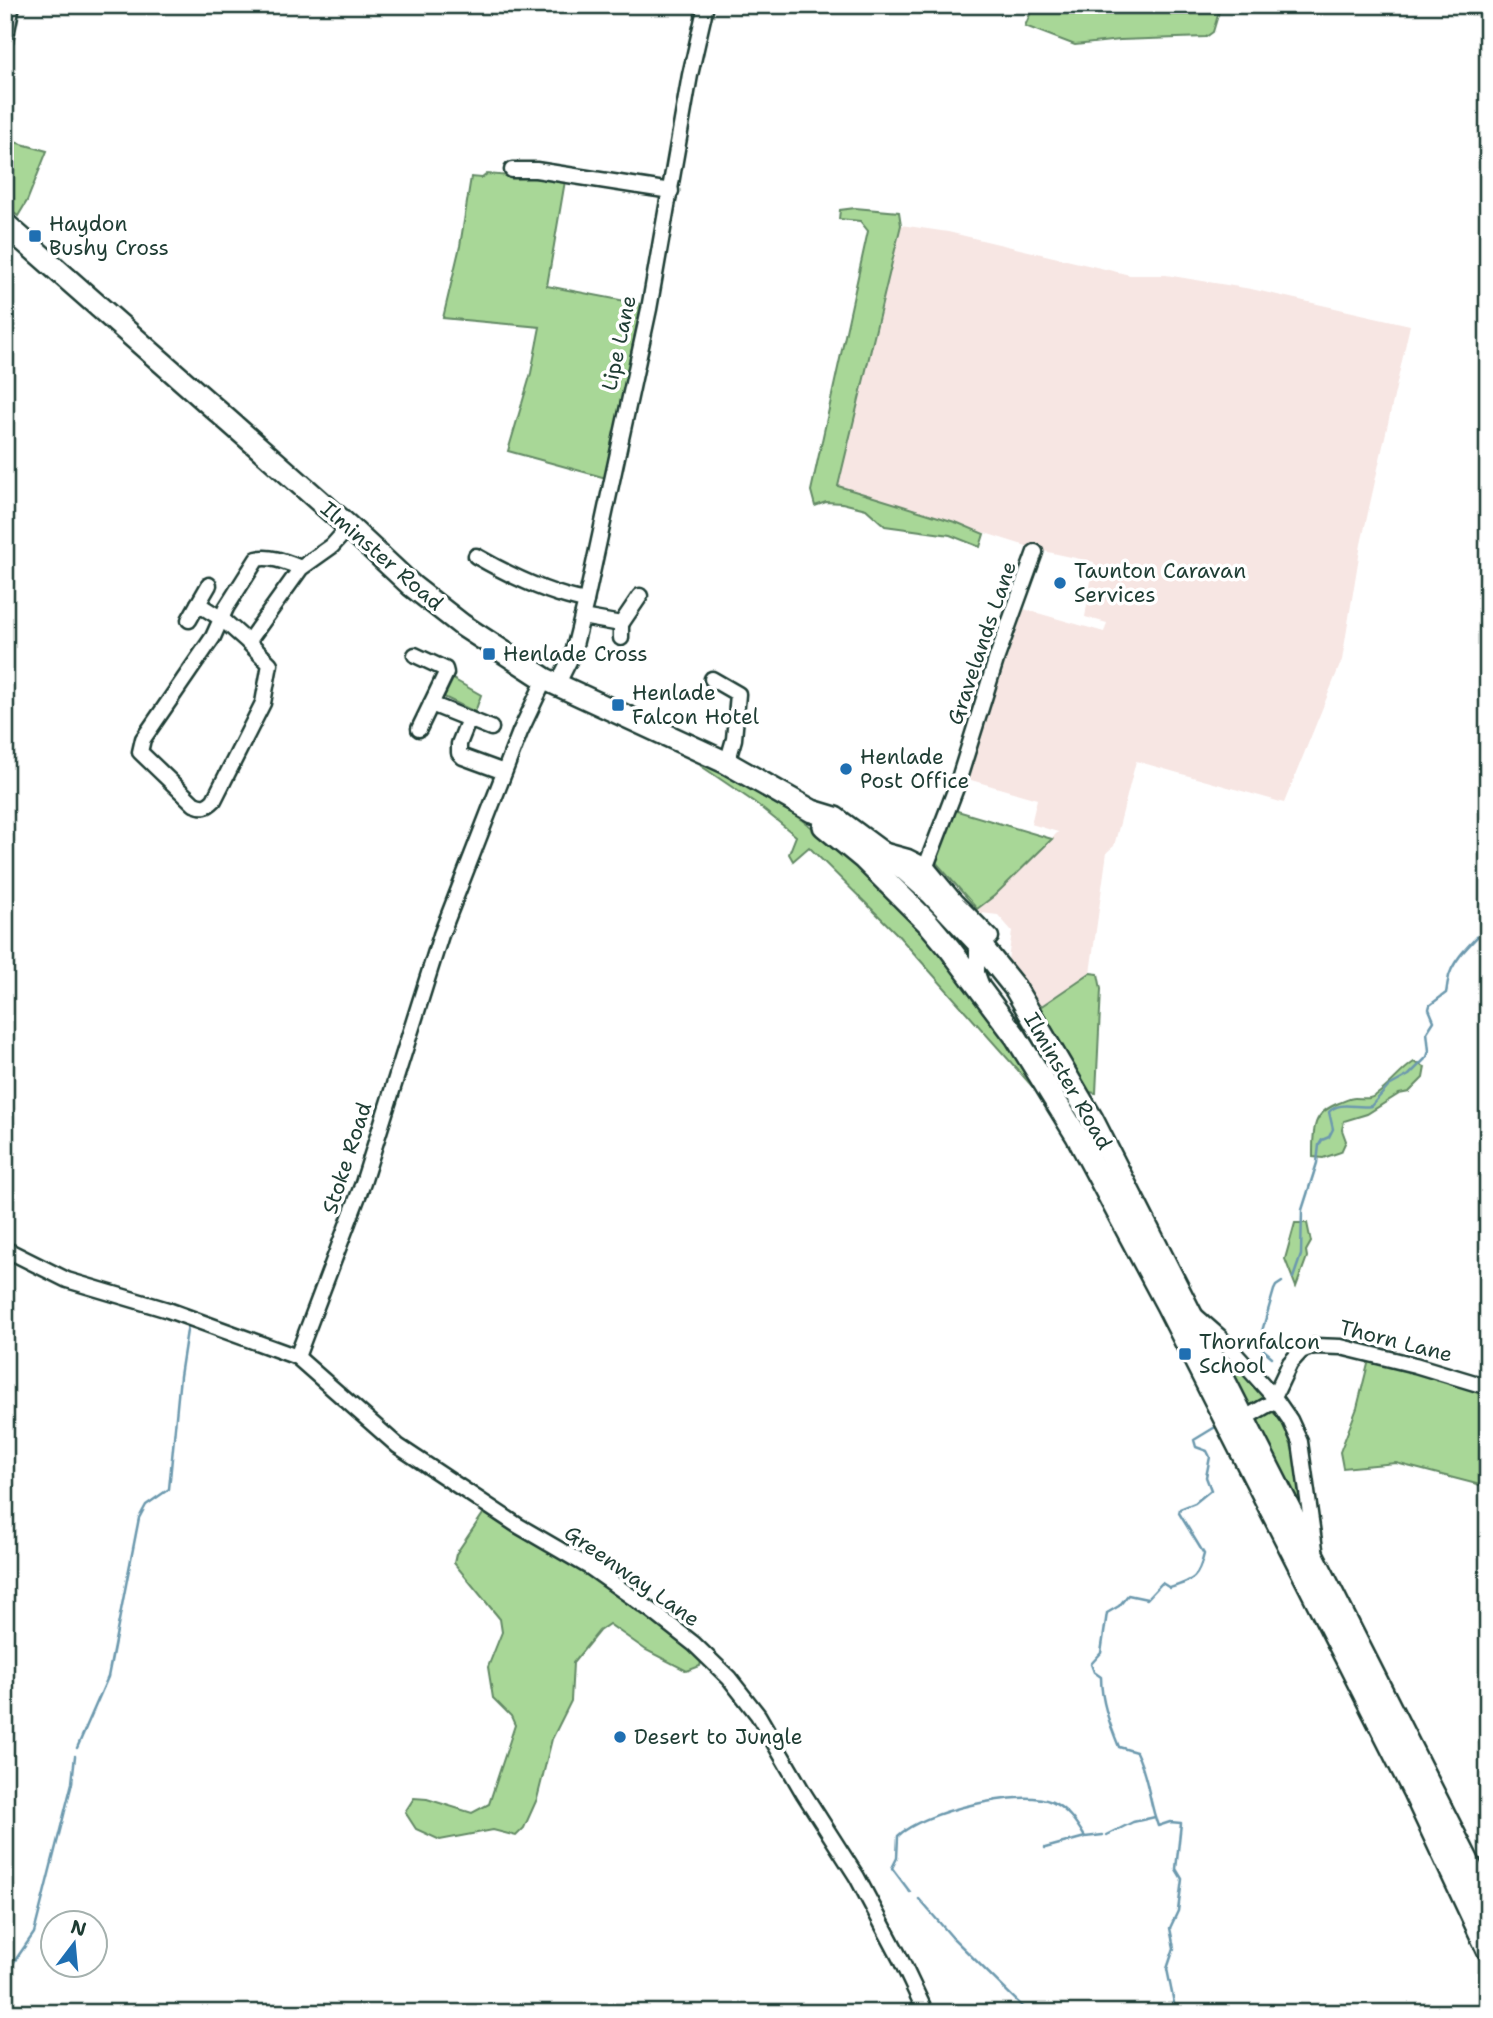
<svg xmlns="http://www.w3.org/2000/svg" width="1493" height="2018" viewBox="0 0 1493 2018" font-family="'Shantell Sans',sans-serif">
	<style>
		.built { fill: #f7e6e3 }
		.green { fill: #a8d797; stroke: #648a66; stroke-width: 2 }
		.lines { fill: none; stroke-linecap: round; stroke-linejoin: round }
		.stream { stroke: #6c99ae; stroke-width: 2.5 }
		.minor-casing { stroke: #1f3d34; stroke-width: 19 }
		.highway-casing { stroke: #1f3d34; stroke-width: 26 }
		.minor { stroke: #fff; stroke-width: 14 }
		.highway { stroke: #fff; stroke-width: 21 }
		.poi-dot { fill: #1f6fb2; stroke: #fff; stroke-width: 2.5 }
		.labels { text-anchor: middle; stroke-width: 7; stroke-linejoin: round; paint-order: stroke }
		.poi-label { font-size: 21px; fill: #1f3d34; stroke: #fff; text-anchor: start }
		.street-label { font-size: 21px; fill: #1f3d34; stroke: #fff }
	</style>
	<rect width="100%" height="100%" fill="#fff"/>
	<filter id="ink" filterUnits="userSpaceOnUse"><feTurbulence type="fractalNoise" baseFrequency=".0143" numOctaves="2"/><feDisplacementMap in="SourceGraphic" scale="14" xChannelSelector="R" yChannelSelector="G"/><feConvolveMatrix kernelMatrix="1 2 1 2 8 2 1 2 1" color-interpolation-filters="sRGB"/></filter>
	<g filter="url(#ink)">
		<!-- built -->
		<path class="built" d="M901 225 948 232 1130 275H1166L1251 289 1410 325 1361 544 1342 660 1284 803 1136 761 1114 846 1107 852 1090 973 1040 1007 1008 960 1012 931 998 915 981 913 977 909 994 896 1058 832 1031 824 1037 799 971 780 966 775 1020 608 1104 632 1107 623 1085 617 1094 562 1039 550 837 486Z"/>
		<!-- green -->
		<g class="green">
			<path d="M1034 5H1221L1213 32 1206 37 1120 40 1075 45 1025 26Z"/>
			<path d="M5 136 18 143 47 151 27 201 18 216 5 206Z"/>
			<path d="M487 174 565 181 547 286 641 304 606 478 508 451 531 373 540 327 443 318 460 246 471 177 482 178Z"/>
			<path d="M855 208 899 212 901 225 838 486 958 523 984 534 980 547 950 535 885 526 866 509 842 503 826 502 815 506 811 491 868 231 860 221 839 219 840 210Z"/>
			<path d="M453 679 481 695 475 712 444 697Z"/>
			<path d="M703 762C869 841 992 988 1080 1147 1112 1205 1141 1266 1172 1326L1174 1344 1074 1144 1039 1094 896 933 809 847 793 861 789 854 796 836 754 802 701 766Z"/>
			<path d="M954 810 1052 839 994 896 977 909 933 859Z"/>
			<path d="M1090 973 1098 974 1101 989 1096 1093 1089 1092 1040 1007Z"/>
			<path d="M1414 1062 1425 1067 1423 1078 1409 1092 1399 1094 1367 1114 1344 1121 1342 1130 1346 1141 1341 1152 1323 1158 1313 1157C1313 1131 1311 1113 1339 1103 1345 1101 1349 1098 1355 1098 1363 1098 1369 1100 1376 1095 1391 1085 1400 1071 1414 1062Z"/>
			<path d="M1295 1223H1307L1311 1242 1306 1251 1307 1257 1296 1287 1285 1259Z"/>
			<path d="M1211 1337 1265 1397 1263 1402 1252 1408H1248Z"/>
			<path d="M1369 1360 1379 1361 1488 1393V1487L1396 1463 1343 1468 1340 1452 1357 1408Z"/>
			<path d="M1270 1411C1294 1420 1301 1497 1306 1521L1254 1419Z"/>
			<path d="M487 1508 626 1599 702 1658 700 1666 687 1671 646 1650 609 1624 599 1631 573 1663 571 1701 552 1739 537 1799 524 1828 516 1836 493 1830 440 1840 416 1829 405 1812 414 1798 427 1799 472 1813 489 1804 515 1725 511 1716 493 1698 488 1667 502 1632 500 1619 454 1563 456 1554Z"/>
		</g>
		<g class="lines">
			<!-- stream -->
			<g class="stream">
				<path d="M1293 1278 1301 1255 1302 1210 1317 1163 1319 1145 1322 1140 1329 1137 1333 1129 1329 1112C1340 1100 1357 1109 1371 1106L1389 1086 1409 1075 1427 1057 1429 1051 1427 1032 1434 1021 1429 1009 1430 1005 1446 993C1447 989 1447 985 1448 981 1450 963 1470 944 1482 932L1480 916 1488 912"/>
				<path d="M1272 1357 1258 1345 1274 1290 1276 1286 1282 1282"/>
				<path d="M77 1748 108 1677 139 1518 146 1505 169 1489 180 1376 188 1324"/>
				<path d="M1107 1835 1133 1822 1155 1817"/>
				<path d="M1045 1848 1085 1837"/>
				<path d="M910 1892 892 1868 897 1858 898 1836C922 1812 1020 1788 1052 1802 1067 1809 1076 1822 1085 1837L1103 1835"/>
				<path d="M919 1899 952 1937 1029 2013"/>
				<path d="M5 1975 34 1933 72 1783 75 1756"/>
				<path d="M1172 2013 1174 2003 1167 1969 1174 1948 1170 1928 1178 1911 1182 1879 1176 1869 1181 1823 1170 1822 1158 1826C1149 1802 1148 1775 1136 1752L1119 1747C1110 1725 1101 1701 1101 1677L1094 1672 1091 1664 1101 1653 1107 1613 1119 1606 1128 1595 1147 1599 1162 1583 1170 1588C1194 1580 1198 1579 1204 1554L1179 1513 1180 1509 1195 1503 1211 1490 1206 1477 1210 1457 1207 1451 1196 1447 1194 1440 1217 1426"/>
			</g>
			<defs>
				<g id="minor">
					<path d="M5 41 12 5"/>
					<path d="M512 170H536L671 191"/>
					<path d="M476 556C509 575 548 594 586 601"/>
					<path d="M301 568C288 563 270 555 257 559L226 608 213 637 143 739 140 752 194 804C203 808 207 807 214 800L263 703 270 664 248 642 301 568 332 546 349 527"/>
					<path d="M198 604 209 585"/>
					<path d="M582 617 621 624 640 596"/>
					<path d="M189 620 198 604 222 619 248 642"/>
					<path d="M621 624V638"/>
					<path d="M415 655 445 669 446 673 419 729"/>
					<path d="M712 679 738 694 734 739 727 763"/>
					<path d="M557 685 573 653 586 601 649 309 690 75 706 5"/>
					<path d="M431 704 491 728"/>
					<path d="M469 719 459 744V753L463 757 504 772"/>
					<path d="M886 851 908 857 926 866 955 901 991 937 977 951V973L981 984"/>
					<path d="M926 866 956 788 997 657 1035 552"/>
					<path d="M5 1249 67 1280 168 1310 297 1357 398 1446 517 1525 591 1568 652 1611 694 1644 729 1678 758 1715 804 1794 857 1877 900 1958 926 2013"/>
					<path d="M1196 1316 1220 1337 1274 1397 1290 1420 1300 1442 1315 1549"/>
					<path d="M297 1357 363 1183 441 935 520 732 545 679"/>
					<path d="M1236 1423 1271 1403 1290 1363 1301 1351 1314 1346 1341 1347 1415 1365 1488 1387"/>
				</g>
				<g id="highway">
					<path d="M5 224 349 527 412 586 462 625 545 679 727 763 812 811 835 818 904 869 932 894 982 947 1015 988 1092 1119 1488 1901"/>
					<path d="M824 826 864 859 929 924 950 949 1016 1037 1077 1136 1167 1305 1413 1790 1488 1950"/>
				</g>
			</defs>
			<!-- minor casing -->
			<use href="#minor" class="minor-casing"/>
			<!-- highway casing -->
			<use href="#highway" class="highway-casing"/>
			<!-- minor -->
			<use href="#minor" class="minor"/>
			<!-- highway -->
			<use href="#highway" class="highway"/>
		</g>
	</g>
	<!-- markers -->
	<g class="poi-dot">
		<rect x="28" y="229" width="14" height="14" rx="3.5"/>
		<circle cx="1060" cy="583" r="7"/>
		<rect x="482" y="647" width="14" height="14" rx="3.5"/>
		<rect x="611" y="698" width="14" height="14" rx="3.5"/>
		<circle cx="846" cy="769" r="7"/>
		<rect x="1178" y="1347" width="14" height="14" rx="3.5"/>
		<circle cx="620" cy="1737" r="7"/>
	</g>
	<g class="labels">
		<!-- poi labels -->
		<g class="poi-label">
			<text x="49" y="231">Haydon<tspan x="49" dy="24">Bushy Cross</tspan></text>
			<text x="1074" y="578">Taunton Caravan<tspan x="1074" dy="24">Services</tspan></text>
			<text x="503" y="661">Henlade Cross</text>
			<text x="632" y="700">Henlade<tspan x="632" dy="24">Falcon Hotel</tspan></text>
			<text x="860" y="764">Henlade<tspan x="860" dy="24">Post Office</tspan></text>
			<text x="1199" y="1349">Thornfalcon<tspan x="1199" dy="24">School</tspan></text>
			<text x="634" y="1744">Desert to Jungle</text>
		</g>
		<!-- street labels -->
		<g class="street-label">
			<text transform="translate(619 343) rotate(-78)" y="7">Lipe Lane</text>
			<text transform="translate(382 556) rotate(41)" y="7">Ilminster Road</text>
			<text transform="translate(982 643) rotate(-71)" y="7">Gravelands Lane</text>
			<text transform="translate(1068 1081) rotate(60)" y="7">Ilminster Road</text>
			<text transform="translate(347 1158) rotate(-72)" y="7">Stoke Road</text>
			<text transform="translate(1396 1341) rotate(14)" y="7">Thorn Lane</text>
			<text transform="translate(632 1576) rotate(35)" y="7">Greenway Lane</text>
		</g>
	</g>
	<!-- margin -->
	<rect width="1493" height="2018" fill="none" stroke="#fff" stroke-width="28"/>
	<rect x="14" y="14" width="1465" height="1990" fill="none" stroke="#1f3d34" stroke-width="2.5" filter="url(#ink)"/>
	<!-- north arrow -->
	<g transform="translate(74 1944) rotate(16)"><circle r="33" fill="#ffffff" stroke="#a5b1ae" stroke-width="2"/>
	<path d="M0-5L12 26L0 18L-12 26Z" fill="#1f6fb2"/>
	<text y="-10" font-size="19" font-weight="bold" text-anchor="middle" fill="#1f3d34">N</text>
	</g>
</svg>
